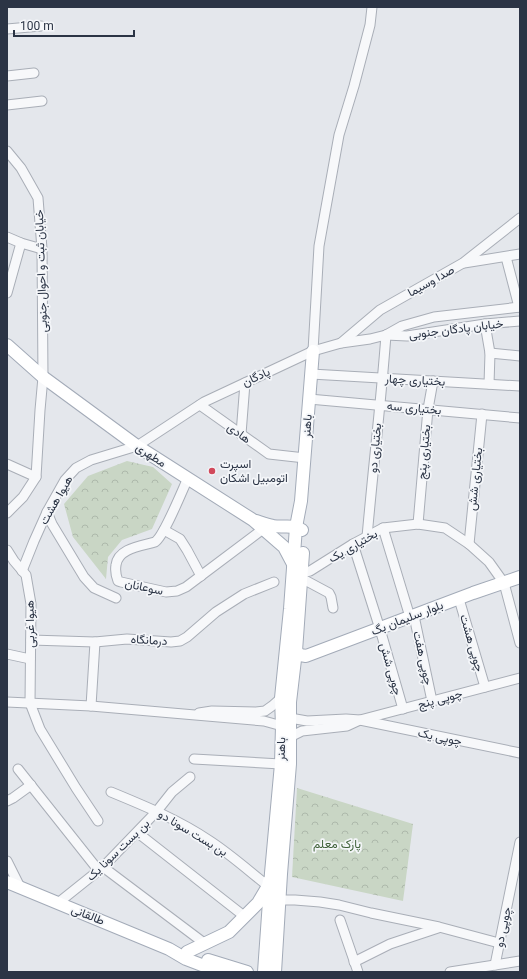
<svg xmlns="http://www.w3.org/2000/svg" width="527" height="979" viewBox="0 0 527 979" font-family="Roboto,Vazirmatn,sans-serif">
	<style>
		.forest { fill: url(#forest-crowns) }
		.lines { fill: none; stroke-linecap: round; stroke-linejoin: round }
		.minor-casing { stroke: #a9aeb7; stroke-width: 11 }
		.major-casing { stroke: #a3abb8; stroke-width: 14 }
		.minor { stroke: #f7f8fa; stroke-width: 9 }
		.major { stroke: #fff; stroke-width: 12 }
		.poi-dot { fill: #d1495b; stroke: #f4f6f9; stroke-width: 1.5 }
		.labels { text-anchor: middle; stroke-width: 3.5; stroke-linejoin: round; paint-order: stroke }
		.street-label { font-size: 12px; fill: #2b3445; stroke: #f4f6f9 }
		.poi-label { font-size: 12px; fill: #2b3445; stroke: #f4f6f9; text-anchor: start }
		.park-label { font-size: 12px; fill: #3f6138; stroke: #f4f6f9 }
	</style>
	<defs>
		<pattern id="forest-crowns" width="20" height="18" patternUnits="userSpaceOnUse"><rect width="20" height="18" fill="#c9d6c5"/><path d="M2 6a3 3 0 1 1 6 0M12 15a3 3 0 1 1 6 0" fill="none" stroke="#adb8ab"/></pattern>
	</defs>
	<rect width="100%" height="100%" fill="#e4e7ec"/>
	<!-- forest -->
	<g class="forest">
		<path d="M127 461 153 467 172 484 152 529 122 540 108 557 106 579 73 537 64 504 88 476Z"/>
		<path d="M297 788 413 824 403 901 292 877Z"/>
	</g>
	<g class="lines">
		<defs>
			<g id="minor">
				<path d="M7 29 41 26"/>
				<path d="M7 76 34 73"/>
				<path d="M7 105 42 101"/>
				<path d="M7 151 21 168 38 198 42 249 43 377 40 410 36 477 23 497 7 513"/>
				<path d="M7 237 21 243 42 249"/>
				<path d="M506 257 519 307"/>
				<path d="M464 263 520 254"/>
				<path d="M7 293 21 243"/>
				<path d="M485 324 490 353 489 384"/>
				<path d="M386 335 407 336 485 324 520 321"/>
				<path d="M341 343 380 310 463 263 520 218"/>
				<path d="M313 351 319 246 339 135 354 86 370 25 372 7"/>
				<path d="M490 353 520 356"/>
				<path d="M311 374 520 386"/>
				<path d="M309 399 520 418"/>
				<path d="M200 405 269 454 305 458"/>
				<path d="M241 434 245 383"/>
				<path d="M7 464 36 477"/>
				<path d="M188 478C182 491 164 536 155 542 142 546 118 548 116 565 115 571 116 576 118 581L121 582 166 592 177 591 186 587 263 529"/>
				<path d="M47 512 52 524 84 577 94 588 116 598"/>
				<path d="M418 524 428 409 433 381"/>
				<path d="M383 528 410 617"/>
				<path d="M164 530 180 539 187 550 201 576"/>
				<path d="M367 537C373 469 381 402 386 335"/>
				<path d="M353 544 380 629 403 709"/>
				<path d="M469 544 482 414"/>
				<path d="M7 550 14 561 26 575 31 604 30 703 40 729 76 788 98 821"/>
				<path d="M22 571 34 541 47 512 65 480 76 468 91 460 137 446 204 402 313 351 341 343 370 339 386 335 402 326 434 317 520 307"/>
				<path d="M301 573 310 571 353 544 383 528 418 524 445 528 469 544 489 562 504 583 520 643"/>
				<path d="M301 578 329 593 331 597 333 608"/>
				<path d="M459 599 485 687"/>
				<path d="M414 616 432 701"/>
				<path d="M31 640 95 642 127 639 171 642 180 641 187 637 216 612 244 594 274 582"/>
				<path d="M7 654 30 659"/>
				<path d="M7 702 91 706 264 721 282 726"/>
				<path d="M91 706 95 642"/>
				<path d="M199 713 212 711 256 712 265 711 272 706 281 698"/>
				<path d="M290 718 307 721 346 719 360 720 520 753"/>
				<path d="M290 737 302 731 347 726 360 720 520 678"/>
				<path d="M194 759 281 764"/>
				<path d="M18 769 99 871"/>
				<path d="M111 792C145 806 179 820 210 841 230 854 249 871 268 886"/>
				<path d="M7 801 13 798 31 785"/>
				<path d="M138 833 244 916"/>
				<path d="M7 861 20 887"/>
				<path d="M103 867 204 943"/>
				<path d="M280 900H295L320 902 339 905 371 913 439 927 499 943"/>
				<path d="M58 903 103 867 157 811 172 792 190 777"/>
				<path d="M340 920 358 972"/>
				<path d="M354 962 390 944 438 928"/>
				<path d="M495 965 520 842"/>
				<path d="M450 972 520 961"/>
			</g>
			<g id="major">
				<path d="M7 345 43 377 137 446 253 520 284 547 293 564"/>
				<path d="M256 521C262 523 267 525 273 526 282 528 294 524 302 530"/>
				<path d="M296 651 300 655 306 656 473 593 520 577"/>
				<path d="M7 882 169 949 186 959 220 972"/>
				<path d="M187 952 229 932 258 903 268 886 269 881"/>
				<path d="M208 960 247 972"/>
				<path d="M264 972 271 873 281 764 282 726 281 698 290 609 296 527 301 501 313 351"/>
				<path d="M275 972 281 874 290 764V702L296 651 303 553"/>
			</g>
		</defs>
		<!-- minor casing -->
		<use href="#minor" class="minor-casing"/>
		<!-- major casing -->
		<use href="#major" class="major-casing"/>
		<!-- minor -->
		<use href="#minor" class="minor"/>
		<!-- major -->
		<use href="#major" class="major"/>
	</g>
	<!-- markers -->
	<circle class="poi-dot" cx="212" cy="471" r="4"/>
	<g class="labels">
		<!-- street labels -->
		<g class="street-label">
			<text transform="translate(41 271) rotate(-92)" y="4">خیابان ثبت و احوال جنوبی</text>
			<text transform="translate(431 281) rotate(-29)" y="4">صدا وسیما</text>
			<text transform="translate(456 329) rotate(-7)" y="4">خیابان پادگان جنوبی</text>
			<text transform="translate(256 377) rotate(-25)" y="4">پادگان</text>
			<text transform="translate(415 380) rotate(3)" y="4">بختیاری چهار</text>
			<text transform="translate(414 408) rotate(5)" y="4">بختیاری سه</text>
			<text transform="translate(307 426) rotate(-86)" y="4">باهنر</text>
			<text transform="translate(239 433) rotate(36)" y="4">هادی</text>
			<text transform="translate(375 448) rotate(-85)" y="4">بختیاری دو</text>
			<text transform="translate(424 452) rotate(-85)" y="4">بختیاری پنج</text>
			<text transform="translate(151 455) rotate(33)" y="4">مطهری</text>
			<text transform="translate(475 479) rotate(-84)" y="4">بختیاری شش</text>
			<text transform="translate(56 500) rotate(-60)" y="4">هیوا هشت</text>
			<text transform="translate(353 546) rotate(-30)" y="4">بختیاری یک</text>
			<text transform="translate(144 587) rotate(12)" y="4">سوعانان</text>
			<text transform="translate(407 618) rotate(-21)" y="4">بلوار سلیمان بگ</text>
			<text transform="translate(30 624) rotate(-91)" y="4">هیوا غربی</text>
			<text transform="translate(149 640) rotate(3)" y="4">درمانگاه</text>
			<text transform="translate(472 643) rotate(74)" y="4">چوپی هشت</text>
			<text transform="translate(423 658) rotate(78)" y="4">چوپی هفت</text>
			<text transform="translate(391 669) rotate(74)" y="4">چوپی شش</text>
			<text transform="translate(440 699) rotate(-15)" y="4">چوپی پنج</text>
			<text transform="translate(440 737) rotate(12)" y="4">چوپی یک</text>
			<text transform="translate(281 749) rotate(-89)" y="4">باهنر</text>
			<text transform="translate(193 833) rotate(31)" y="4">بن بست سونا دو</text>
			<text transform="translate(118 850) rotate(-44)" y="4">بن بست سونا یک</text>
			<text transform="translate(88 915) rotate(22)" y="4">طالقانی</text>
			<text transform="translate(503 927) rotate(-78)" y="4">چوپی دو</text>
		</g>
		<!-- poi labels -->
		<g class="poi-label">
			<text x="220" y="468">اسپرت<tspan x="220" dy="14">اتومبیل اشکان</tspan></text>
		</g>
		<!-- park labels -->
		<g class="park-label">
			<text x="337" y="848">پارک معلم</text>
		</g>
	</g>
	<!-- border -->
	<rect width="527" height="979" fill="none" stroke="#2b3445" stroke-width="16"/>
	<!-- scale -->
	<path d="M14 30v6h120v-6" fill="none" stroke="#2b3445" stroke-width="2"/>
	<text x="20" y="30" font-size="12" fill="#2b3445" stroke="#f4f6f9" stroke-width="3" paint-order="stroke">100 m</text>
</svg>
